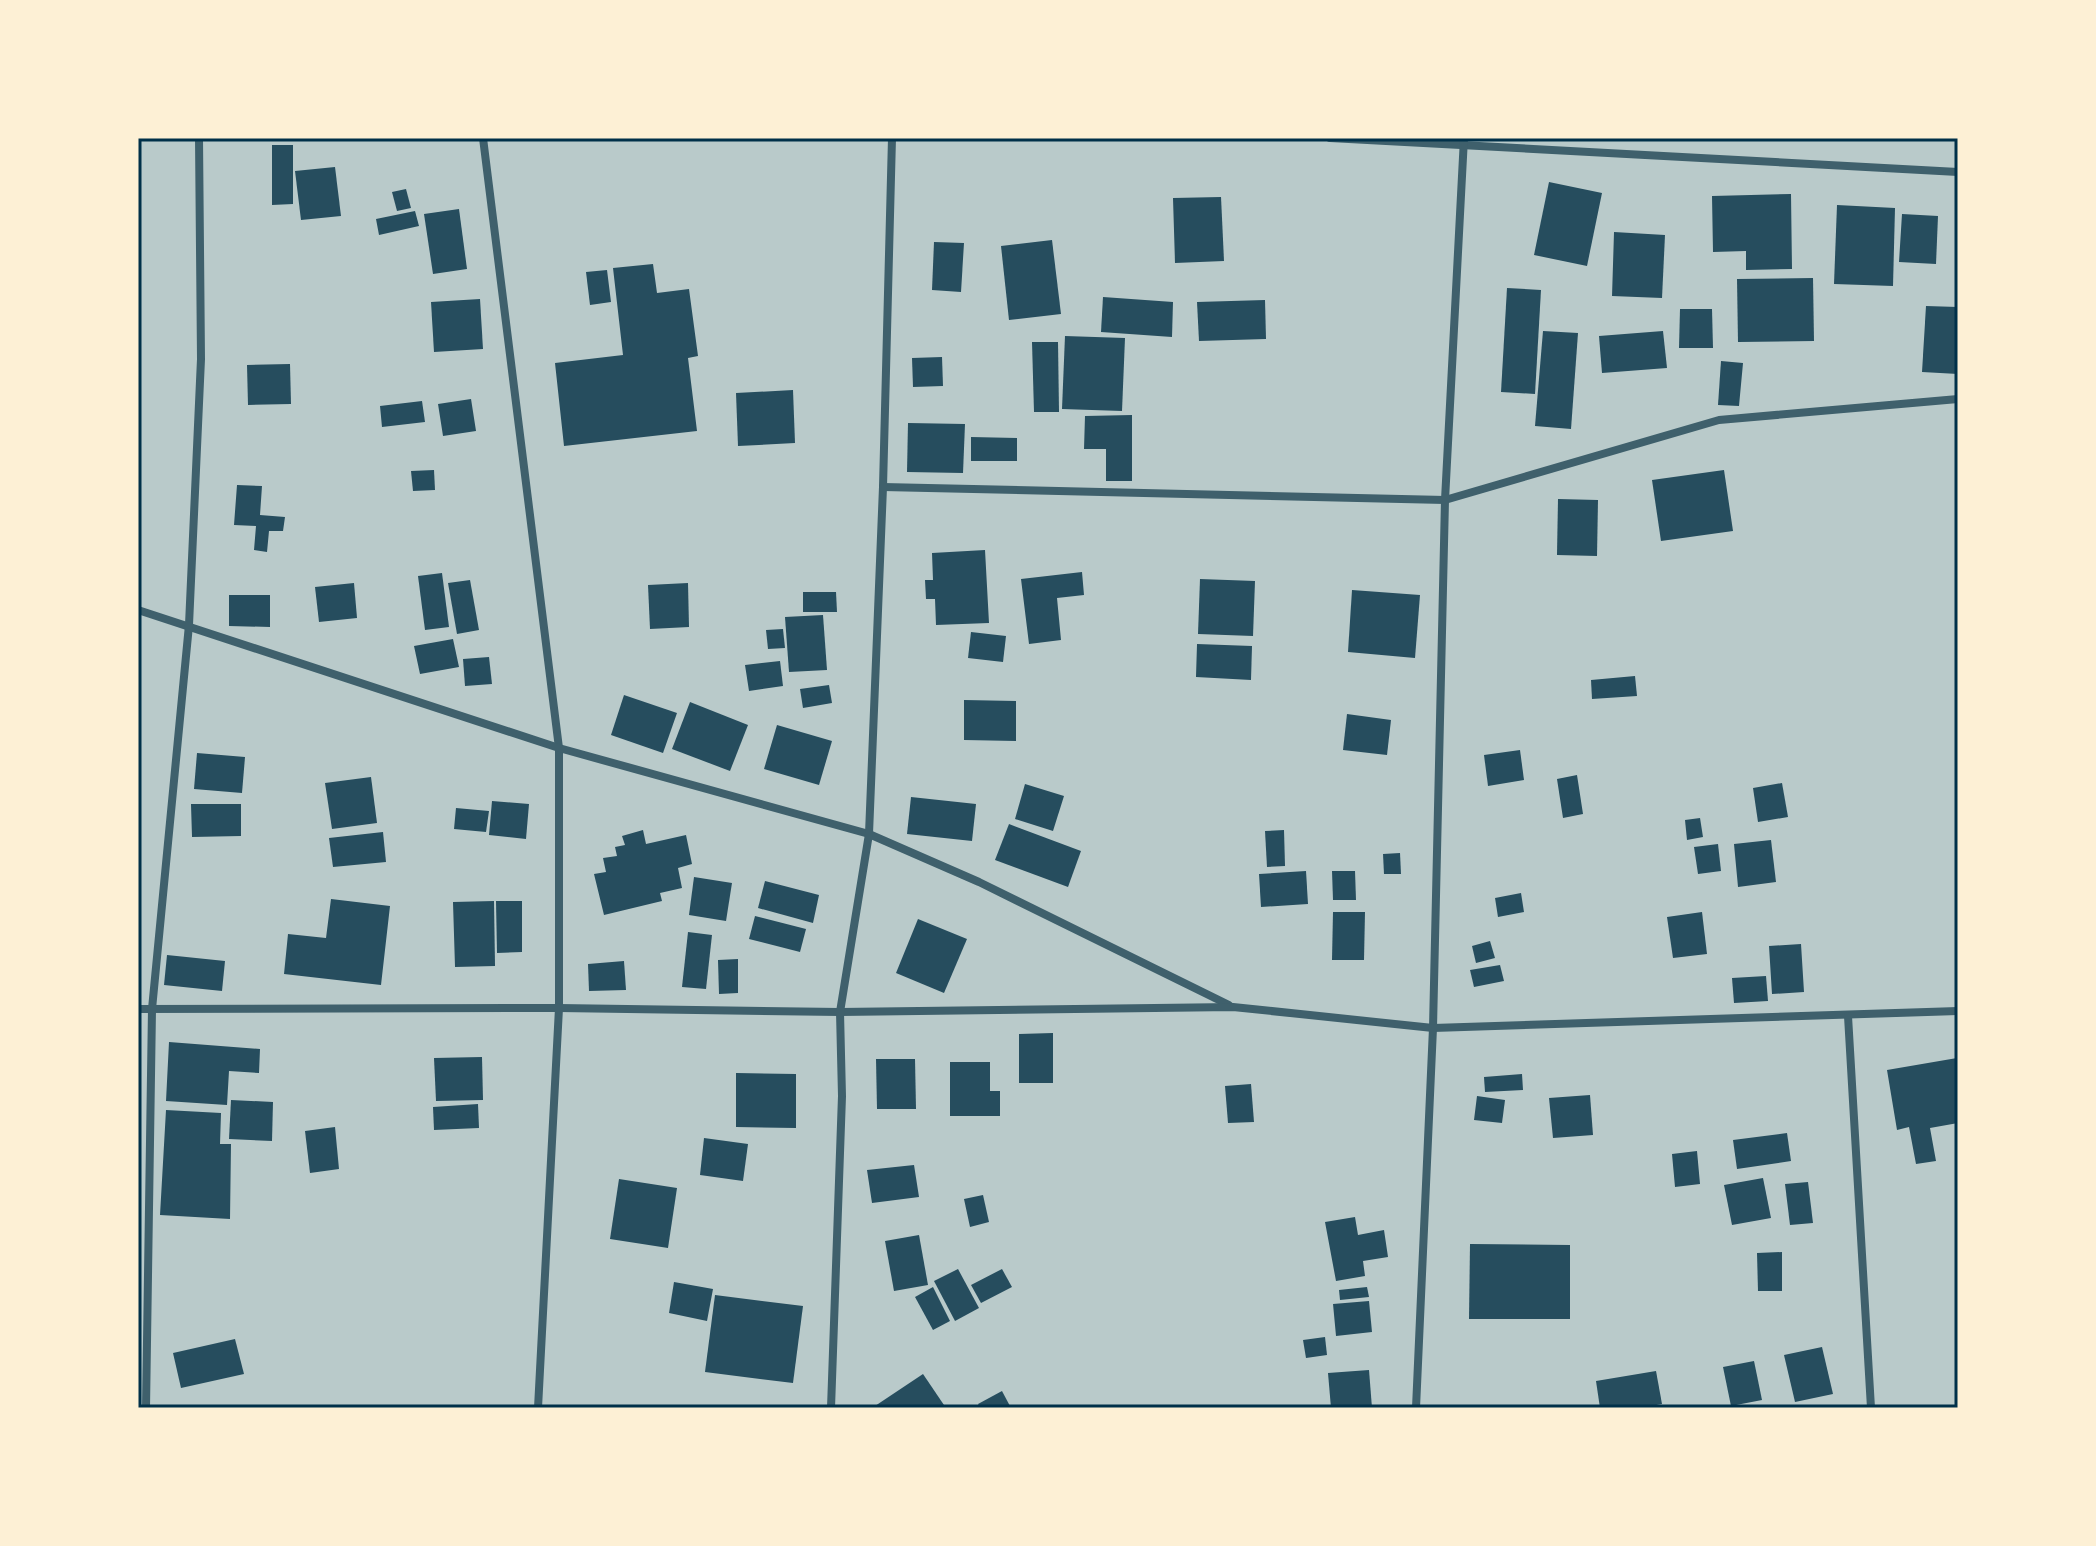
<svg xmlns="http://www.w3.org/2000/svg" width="2096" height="1546" viewBox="0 0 2096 1546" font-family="'Titillium Web',sans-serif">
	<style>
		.green { fill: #b9caca }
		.building { fill: #264d5e }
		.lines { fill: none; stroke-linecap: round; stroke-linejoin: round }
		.minor { stroke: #3f606c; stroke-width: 8 }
		.neatline { fill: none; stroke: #003049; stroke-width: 3 }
	</style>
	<rect width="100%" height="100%" fill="#fdf0d5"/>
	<!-- green -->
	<rect class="green" x="138" y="138" width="1820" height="1270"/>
	<!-- building -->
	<g class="building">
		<path d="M272 145H293V204L272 205Z"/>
		<path d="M335 167 341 216 301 220 295 171Z"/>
		<path d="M1549 182 1602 193 1587 266 1534 255Z"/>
		<path d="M406 189 411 208 397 211 392 192Z"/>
		<path d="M1791 194 1792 269 1746 270V251L1713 252 1712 196Z"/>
		<path d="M1221 197 1224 261 1175 263 1173 198Z"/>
		<path d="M1837 205 1895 208 1893 286 1834 284Z"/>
		<path d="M459 209 467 269 433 274 424 214Z"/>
		<path d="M415 211 419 226 379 235 376 219Z"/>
		<path d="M1902 214 1938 216 1936 264 1899 262Z"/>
		<path d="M1614 232 1665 235 1662 298 1612 296Z"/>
		<path d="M1052 240 1061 314 1009 320 1001 246Z"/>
		<path d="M934 242 964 243 961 292 932 290Z"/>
		<path d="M653 264 657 293 689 289 698 356 688 358 697 431 564 446 555 363 623 355 613 268Z"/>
		<path d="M607 270 611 302 590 305 586 272Z"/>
		<path d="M1813 278 1814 341 1738 342 1737 279Z"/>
		<path d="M1507 288 1541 290 1535 394 1501 392Z"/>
		<path d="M1103 297 1173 302 1172 337 1101 332Z"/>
		<path d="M480 299 483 349 434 352 431 302Z"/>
		<path d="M1265 300 1266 339 1199 341 1197 302Z"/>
		<path d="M1926 306 1958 307V374L1922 372Z"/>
		<path d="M1680 309H1712L1713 348H1679Z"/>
		<path d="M1543 331 1578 333 1571 429 1535 426Z"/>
		<path d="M1663 331 1667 368 1602 373 1599 336Z"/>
		<path d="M1065 336 1125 338 1122 411 1062 409Z"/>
		<path d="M1032 342H1058L1059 412H1034Z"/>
		<path d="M942 357 943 386 913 387 912 358Z"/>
		<path d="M1721 361 1743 363 1739 406 1718 405Z"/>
		<path d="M290 364 291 404 248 405 247 365Z"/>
		<path d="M793 390 795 443 738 446 736 393Z"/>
		<path d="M471 399 476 431 443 436 438 404Z"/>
		<path d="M422 401 425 422 382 427 380 406Z"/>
		<path d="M1132 415V481H1106V449H1084L1085 416Z"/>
		<path d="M908 423 965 424 963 473 907 472Z"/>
		<path d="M971 437 1017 438V461H971Z"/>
		<path d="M434 470 435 490 413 491 411 471Z"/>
		<path d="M1724 470 1733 531 1661 541 1652 480Z"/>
		<path d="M237 485 262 486 260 515 285 517 283 531H269L267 552 254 550 256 526 234 525Z"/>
		<path d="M1558 499 1598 500 1597 556 1557 555Z"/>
		<path d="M985 550 989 623 936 625 935 599H926L925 580H933L932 553Z"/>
		<path d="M1082 572 1084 595 1057 598 1061 640 1029 644 1021 579Z"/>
		<path d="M442 573 449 627 425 630 418 576Z"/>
		<path d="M1200 579 1255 581 1253 636 1198 634Z"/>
		<path d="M470 580 479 630 457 634 448 583Z"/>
		<path d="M354 583 357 618 319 622 315 587Z"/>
		<path d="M688 583 689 627 650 629 648 585Z"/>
		<path d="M1352 590 1420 595 1415 658 1348 652Z"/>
		<path d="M803 592H836L837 612H803Z"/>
		<path d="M229 595H270V627L229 626Z"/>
		<path d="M823 615 827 670 789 672 785 617Z"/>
		<path d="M783 629 785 648 768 649 766 630Z"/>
		<path d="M971 632 1006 636 1003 662 968 658Z"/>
		<path d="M453 639 459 667 420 674 414 646Z"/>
		<path d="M1197 644 1252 646 1251 680 1196 677Z"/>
		<path d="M489 657 492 684 465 686 463 659Z"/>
		<path d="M780 661 783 686 749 691 745 665Z"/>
		<path d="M1635 676 1637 696 1592 699 1591 680Z"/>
		<path d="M829 685 832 703 803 708 800 689Z"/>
		<path d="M624 695 677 713 663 753 611 735Z"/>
		<path d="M964 700 1016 701V741L964 740Z"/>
		<path d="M690 702 748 725 730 771 672 749Z"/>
		<path d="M1347 714 1391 720 1387 755 1343 750Z"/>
		<path d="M777 725 832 741 819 785 764 769Z"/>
		<path d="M1520 750 1524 780 1488 786 1484 755Z"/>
		<path d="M197 753 245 757 242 793 194 789Z"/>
		<path d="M1577 775 1583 814 1563 818 1557 779Z"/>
		<path d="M371 777 377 823 332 829 325 783Z"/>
		<path d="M1782 783 1788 817 1758 822 1753 788Z"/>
		<path d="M1025 784 1064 796 1053 831 1015 819Z"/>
		<path d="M911 797 976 804 972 841 907 834Z"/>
		<path d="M492 801 529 804 526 839 489 835Z"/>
		<path d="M191 804H241V836L192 837Z"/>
		<path d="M456 808 489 811 486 832 454 829Z"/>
		<path d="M1700 818 1703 837 1687 840 1685 820Z"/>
		<path d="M1009 824 1081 851 1068 887 995 860Z"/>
		<path d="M643 830 646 844 686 835 692 864 678 868 682 888 660 893 662 901 604 915 594 874 606 872 603 858 617 856 615 847 625 845 622 836Z"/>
		<path d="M1284 830 1285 866 1267 867 1265 831Z"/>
		<path d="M383 832 386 862 333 867 329 838Z"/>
		<path d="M1771 840 1776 882 1738 887 1734 844Z"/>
		<path d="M1718 844 1721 871 1698 874 1694 847Z"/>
		<path d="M1400 853 1401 874H1384L1383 854Z"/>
		<path d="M1306 871 1308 904 1261 907 1259 874Z"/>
		<path d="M1332 871H1355L1356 900H1333Z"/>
		<path d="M694 877 732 883 726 921 689 915Z"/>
		<path d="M765 881 819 895 813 923 758 908Z"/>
		<path d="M1521 893 1524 912 1498 917 1495 898Z"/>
		<path d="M331 899 390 906 381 985 284 974 288 934 326 938Z"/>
		<path d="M494 901 495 966 455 967 453 902Z"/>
		<path d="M496 901H522V952L497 953Z"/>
		<path d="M1333 912H1365L1364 960H1332Z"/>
		<path d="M1702 912 1707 954 1673 958 1667 917Z"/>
		<path d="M755 916 806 929 800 952 749 939Z"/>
		<path d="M918 919 967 939 944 993 896 973Z"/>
		<path d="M688 932 712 935 706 989 682 987Z"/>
		<path d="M1490 941 1495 958 1476 963 1472 946Z"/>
		<path d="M1801 944 1804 992 1772 994 1769 946Z"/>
		<path d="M167 955 225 961 222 991 164 985Z"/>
		<path d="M738 959V993L719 994 718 960Z"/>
		<path d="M624 961 626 990 589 991 588 964Z"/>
		<path d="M1500 965 1504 981 1474 987 1470 970Z"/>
		<path d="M1766 976 1768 1001 1734 1003 1732 978Z"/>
		<path d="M1053 1033V1083H1019V1034Z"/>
		<path d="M169 1042 260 1049 259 1073 229 1071 227 1105 166 1101Z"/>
		<path d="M482 1057 483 1100 436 1101 434 1058Z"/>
		<path d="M1957 1058 1958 1123 1930 1128 1936 1161 1916 1164 1909 1127 1897 1130 1887 1070Z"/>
		<path d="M876 1059H915L916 1109H877Z"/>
		<path d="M950 1062H990V1091H1000V1116H950Z"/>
		<path d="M736 1073 796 1074V1128L736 1127Z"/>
		<path d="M1522 1074 1523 1090 1485 1092 1484 1077Z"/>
		<path d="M1251 1084 1254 1122 1228 1123 1225 1086Z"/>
		<path d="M1590 1095 1593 1135 1553 1138 1549 1098Z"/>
		<path d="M1477 1096 1505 1100 1502 1123 1474 1120Z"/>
		<path d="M231 1100 273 1102 272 1141 229 1139Z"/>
		<path d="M478 1104 479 1128 434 1130 433 1107Z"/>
		<path d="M166 1110 221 1113 220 1144H231L230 1219 160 1215Z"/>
		<path d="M335 1127 339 1169 310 1173 305 1131Z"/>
		<path d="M1787 1133 1791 1161 1737 1169 1733 1140Z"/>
		<path d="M704 1138 748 1144 743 1181 700 1175Z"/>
		<path d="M1697 1151 1700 1184 1675 1187 1672 1154Z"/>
		<path d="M914 1165 919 1197 872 1203 867 1170Z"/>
		<path d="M1763 1178 1771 1218 1732 1225 1724 1185Z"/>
		<path d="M619 1179 677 1188 668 1248 610 1239Z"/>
		<path d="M1808 1182 1813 1223 1790 1225 1785 1184Z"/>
		<path d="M983 1195 989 1222 970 1227 964 1199Z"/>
		<path d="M1355 1217 1358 1235 1384 1230 1388 1257 1363 1261 1365 1276 1336 1281 1325 1222Z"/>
		<path d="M919 1235 928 1285 894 1291 885 1241Z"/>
		<path d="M1470 1244 1570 1245V1319H1469Z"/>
		<path d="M1782 1252V1291H1758L1757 1253Z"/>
		<path d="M958 1269 979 1308 955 1321 934 1281Z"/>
		<path d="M1002 1269 1012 1287 981 1303 971 1285Z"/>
		<path d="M674 1282 713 1289 707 1321 669 1313Z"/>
		<path d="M933 1287 950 1321 933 1330 915 1297Z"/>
		<path d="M1367 1287 1369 1297 1340 1300 1339 1290Z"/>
		<path d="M715 1295 803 1306 793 1383 705 1372Z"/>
		<path d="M1369 1301 1372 1332 1336 1336 1333 1304Z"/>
		<path d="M1325 1337 1327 1355 1306 1358 1303 1340Z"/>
		<path d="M235 1339 244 1374 181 1388 173 1353Z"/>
		<path d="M1822 1347 1833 1394 1795 1402 1784 1355Z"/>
		<path d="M1754 1361 1762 1400 1731 1406 1723 1367Z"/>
		<path d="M1369 1370 1372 1408H1331L1328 1373Z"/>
		<path d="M1656 1371 1662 1404 1640 1408H1600L1596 1381Z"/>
		<path d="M923 1374 946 1408H872Z"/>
		<path d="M1002 1391 1011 1408H980L978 1404Z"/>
	</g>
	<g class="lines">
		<!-- minor -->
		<g class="minor">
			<path d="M483 138 559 748V1008L538 1408"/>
			<path d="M1330 138 1958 172"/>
			<path d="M883 487 1445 500 1719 420 1958 399"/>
			<path d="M138 610 559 748 869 834 979 882 1229 1005"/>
			<path d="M138 1009 559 1008 840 1012 1233 1007 1433 1028 1958 1011"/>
			<path d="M1848 1016 1871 1408"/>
			<path d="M146 1408 152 1009 189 625 201 359 199 138"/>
			<path d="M831 1408 842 1096 840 1012 869 834 883 487 892 138"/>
			<path d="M1416 1408 1433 1028 1445 500 1464 138"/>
		</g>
	</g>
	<!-- border -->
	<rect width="2096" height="1546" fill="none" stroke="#fdf0d5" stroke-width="280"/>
	<rect x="140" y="140" width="1816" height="1266" class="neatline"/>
</svg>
